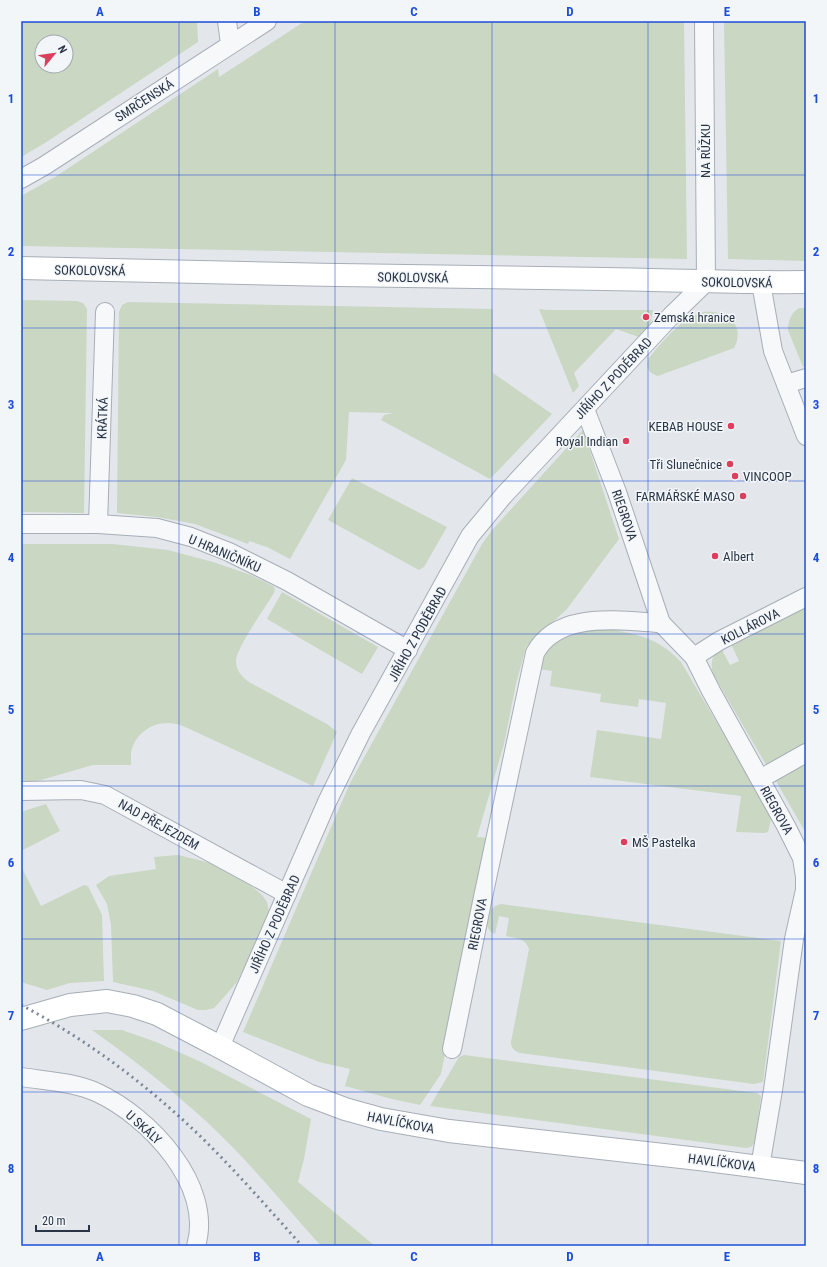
<svg xmlns="http://www.w3.org/2000/svg" width="827" height="1267" viewBox="0 0 827 1267" font-family="'Roboto Condensed',sans-serif">
	<style>
		.green { fill: #c9d7c3; fill-rule: evenodd }
		.lines { fill: none; stroke-linecap: round; stroke-linejoin: round }
		.street-casing { stroke: #a7aeb7; stroke-width: 20 }
		.secondary-casing { stroke: #a7aeb7; stroke-width: 24 }
		.street { stroke: #f6f8fa; stroke-width: 18 }
		.secondary { stroke: #fff; stroke-width: 22 }
		.rail { stroke: #7b8797; stroke-width: 3; stroke-dasharray: 2 4; stroke-linecap: butt }
		.grid { fill: none; stroke: #1d4ed8; stroke-width: 1; stroke-opacity: 0.55 }
		.poi-dot { fill: #db3f5d; stroke: #f3f6f9; stroke-width: 1.5 }
		.labels { text-anchor: middle; stroke-width: 3; stroke-linejoin: round; paint-order: stroke }
		.street-label { font-size: 13px; fill: #293546; stroke: #f3f6f9 }
		.poi-label { font-size: 13px; fill: #293546; stroke: #f3f6f9; text-anchor: start }
		.neatline { fill: none; stroke: #1d4ed8; stroke-width: 1.5 }
		.grid-label { font-size: 13px; text-anchor: middle; font-weight: bold; fill: #1d4ed8 }
	</style>
	<rect width="100%" height="100%" fill="#e3e7ec"/>
	<!-- green -->
	<g class="green">
		<path d="M21 21H197L198 42 45 143 21 157ZM42 42H66V66H42Z"/>
		<path d="M305 21H684L687 259 21 246V196L55 177 218 69 219 77Z"/>
		<path d="M724 21H806V261L728 259Z"/>
		<path d="M21 300 77 301 83 303 87 309 84 513 21 512Z"/>
		<path d="M128 302 493 309V373L552 414 490 479 381 420 384 415 393 413 349 412 346 460 290 559 267 547 249 541 248 544 195 524 157 517 117 513 119 312 122 305Z"/>
		<path d="M799 308H806V367H803L788 330C788 321 791 313 799 308Z"/>
		<path d="M539 309 547 310H653L650 325 639 337 616 329 574 373 579 386 573 393Z"/>
		<path d="M704 312C727 309 746 325 734 348L658 376C650 374 645 368 648 360 652 352 676 327 684 321 690 317 697 314 704 312Z"/>
		<path d="M583 430 619 539 567 609 526 647 516 684 504 744 477 837 488 838 441 1074 420 1105 388 1098 345 1086 350 1069 319 1062 243 1032 350 783 482 544 493 529Z"/>
		<path d="M352 478 447 527 424 567 419 570 417 569 328 520Z"/>
		<path d="M21 544H113L168 550 213 562 251 575 273 586 275 589 274 593C266 606 235 650 236 662 236 670 242 677 249 682L327 724 337 732 313 786 183 726C161 717 137 728 131 752 131 756 131 761 131 765H93L34 782H21Z"/>
		<path d="M282 592 378 647 362 674 267 619Z"/>
		<path d="M806 608V748L768 768 713 674C710 663 712 655 721 648L730 665 739 661 731 644Z"/>
		<path d="M602 629C634 632 659 638 681 662L772 816 768 832 764 833 736 832 741 796 590 777 597 730 661 739 666 703 639 699 638 707 600 702 601 694 550 686 552 671 538 669 542 657 548 647 570 632Z"/>
		<path d="M806 756V833L773 776Z"/>
		<path d="M46 804 60 831 21 851V812Z"/>
		<path d="M178 855 211 863 243 879 262 895 267 902 270 916 237 982 217 1005 214 1008 206 1010H198L153 991 113 982 111 925 107 904 96 885 109 876 156 869 154 857Z"/>
		<path d="M21 866 41 906 84 885 88 886 102 915 104 981 70 983 47 990 21 982Z"/>
		<path d="M501 904 781 941 763 1082 754 1084 520 1053C514 1051 511 1048 511 1042L529 949C526 938 515 938 506 936L509 918 499 916 495 934C480 927 486 907 501 904Z"/>
		<path d="M92 1030H122L156 1042 199 1061 311 1119 304 1159 298 1182 375 1246H321C284 1205 249 1161 208 1123 171 1089 133 1059 92 1030Z"/>
		<path d="M464 1055 757 1093 761 1096 755 1142 751 1147 746 1148 430 1106 459 1057Z"/>
	</g>
	<g class="lines">
		<defs>
			<g id="street">
				<path d="M227 21 230 44"/>
				<path d="M21 179 44 166 267 21"/>
				<path d="M761 283 773 351 806 436"/>
				<path d="M786 384 806 378"/>
				<path d="M585 409 617 492 661 623 694 657 711 691 786 826 802 858 805 877V890L794 939 773 1090 760 1167"/>
				<path d="M21 524H98L157 528 191 537 229 552 287 581 408 650"/>
				<path d="M98 524 105 312"/>
				<path d="M694 657 719 641 806 597"/>
				<path d="M760 779 806 753"/>
				<path d="M21 791 81 790 105 795 287 894"/>
				<path d="M220 1047 327 802 361 733 470 536 504 495 671 316 706 282 704 21"/>
				<path d="M452 1049 483 897 535 653C558 610 621 621 661 623"/>
				<path d="M21 1077C46 1081 75 1082 98 1093 149 1117 214 1185 196 1246"/>
			</g>
			<g id="secondary">
				<path d="M21 268C216 273 410 277 605 279 672 280 739 283 806 282"/>
				<path d="M21 1019 70 1005 107 1001 133 1006 157 1014 220 1047 308 1095 345 1109 381 1119 449 1131 699 1159 806 1173"/>
			</g>
		</defs>
		<!-- street casing -->
		<use href="#street" class="street-casing"/>
		<!-- secondary casing -->
		<use href="#secondary" class="secondary-casing"/>
		<!-- street -->
		<use href="#street" class="street"/>
		<!-- secondary -->
		<use href="#secondary" class="secondary"/>
		<!-- rail -->
		<path class="rail" d="M21 1005C86 1039 146 1084 199 1135 235 1170 268 1208 302 1246"/>
	</g>
	<!-- grid -->
	<path class="grid" d="M179 21V1246M335 21V1246M492 21V1246M648 21V1246M21 175H806M21 328H806M21 481H806M21 634H806M21 786H806M21 939H806M21 1092H806"/>
	<!-- markers -->
	<g class="poi-dot">
		<circle cx="646" cy="317" r="4"/>
		<circle cx="731" cy="426" r="4"/>
		<circle cx="626" cy="441" r="4"/>
		<circle cx="730" cy="464" r="4"/>
		<circle cx="735" cy="476" r="4"/>
		<circle cx="743" cy="496" r="4"/>
		<circle cx="715" cy="556" r="4"/>
		<circle cx="624" cy="842" r="4"/>
	</g>
	<g class="labels">
		<!-- street labels -->
		<g class="street-label">
			<text transform="translate(144 100) rotate(-33)" y="5">SMRČENSKÁ</text>
			<text transform="translate(705 151) rotate(-90)" y="5">NA RŮŽKU</text>
			<text transform="translate(90 270) rotate(1)" y="5">SOKOLOVSKÁ</text>
			<text transform="translate(413 277) rotate(1)" y="5">SOKOLOVSKÁ</text>
			<text transform="translate(737 282) rotate(1)" y="5">SOKOLOVSKÁ</text>
			<text transform="translate(613 378) rotate(-47)" y="5">JIŘÍHO Z PODĚBRAD</text>
			<text transform="translate(102 418) rotate(-88)" y="5">KRÁTKÁ</text>
			<text transform="translate(625 515) rotate(71)" y="5">RIEGROVA</text>
			<text transform="translate(225 553) rotate(23)" y="5">U HRANIČNÍKU</text>
			<text transform="translate(750 626) rotate(-27)" y="5">KOLLÁROVA</text>
			<text transform="translate(417 634) rotate(-61)" y="5">JIŘÍHO Z PODĚBRAD</text>
			<text transform="translate(777 810) rotate(61)" y="5">RIEGROVA</text>
			<text transform="translate(159 824) rotate(29)" y="5">NAD PŘEJEZDEM</text>
			<text transform="translate(274 924) rotate(-66)" y="5">JIŘÍHO Z PODĚBRAD</text>
			<text transform="translate(477 924) rotate(-79)" y="5">RIEGROVA</text>
			<text transform="translate(401 1122) rotate(11)" y="5">HAVLÍČKOVA</text>
			<text transform="translate(144 1127) rotate(42)" y="5">U SKÁLY</text>
			<text transform="translate(722 1162) rotate(7)" y="5">HAVLÍČKOVA</text>
		</g>
		<!-- poi labels -->
		<g class="poi-label">
			<text x="654" y="322">Zemská hranice</text>
			<text x="723" y="431" text-anchor="end">KEBAB HOUSE</text>
			<text x="618" y="446" text-anchor="end">Royal Indian</text>
			<text x="722" y="469" text-anchor="end">Tři Slunečnice</text>
			<text x="743" y="481">VINCOOP</text>
			<text x="735" y="501" text-anchor="end">FARMÁŘSKÉ MASO</text>
			<text x="723" y="561">Albert</text>
			<text x="632" y="847">MŠ Pastelka</text>
		</g>
	</g>
	<!-- border -->
	<rect width="827" height="1267" fill="none" stroke="#f3f6f9" stroke-width="44"/>
	<!-- north arrow -->
	<g transform="translate(54 54) rotate(61)"><circle r="19" fill="#f3f6f9" stroke="#a2a9b1"/>
	<path d="M0-3L7 15L0 10L-7 15Z" fill="#db3f5d"/>
	<text y="-6" font-size="11" font-weight="bold" text-anchor="middle" fill="#293546">N</text>
	</g>
	<!-- scale -->
	<path d="M36 1225v6h53v-6" fill="none" stroke="#293546" stroke-width="2"/>
	<text x="42" y="1225" font-size="12" fill="#293546" stroke="#f3f6f9" stroke-width="3" paint-order="stroke">20 m</text>
	<rect x="22" y="22" width="783" height="1223" class="neatline"/>
	<g class="grid-label">
		<text x="100" y="16">A</text>
		<text x="257" y="16">B</text>
		<text x="414" y="16">C</text>
		<text x="570" y="16">D</text>
		<text x="727" y="16">E</text>
		<text x="11" y="103">1</text>
		<text x="816" y="103">1</text>
		<text x="11" y="256">2</text>
		<text x="816" y="256">2</text>
		<text x="11" y="409">3</text>
		<text x="816" y="409">3</text>
		<text x="11" y="562">4</text>
		<text x="816" y="562">4</text>
		<text x="11" y="714">5</text>
		<text x="816" y="714">5</text>
		<text x="11" y="867">6</text>
		<text x="816" y="867">6</text>
		<text x="11" y="1020">7</text>
		<text x="816" y="1020">7</text>
		<text x="11" y="1173">8</text>
		<text x="816" y="1173">8</text>
		<text x="100" y="1261">A</text>
		<text x="257" y="1261">B</text>
		<text x="414" y="1261">C</text>
		<text x="570" y="1261">D</text>
		<text x="727" y="1261">E</text>
	</g>
</svg>
